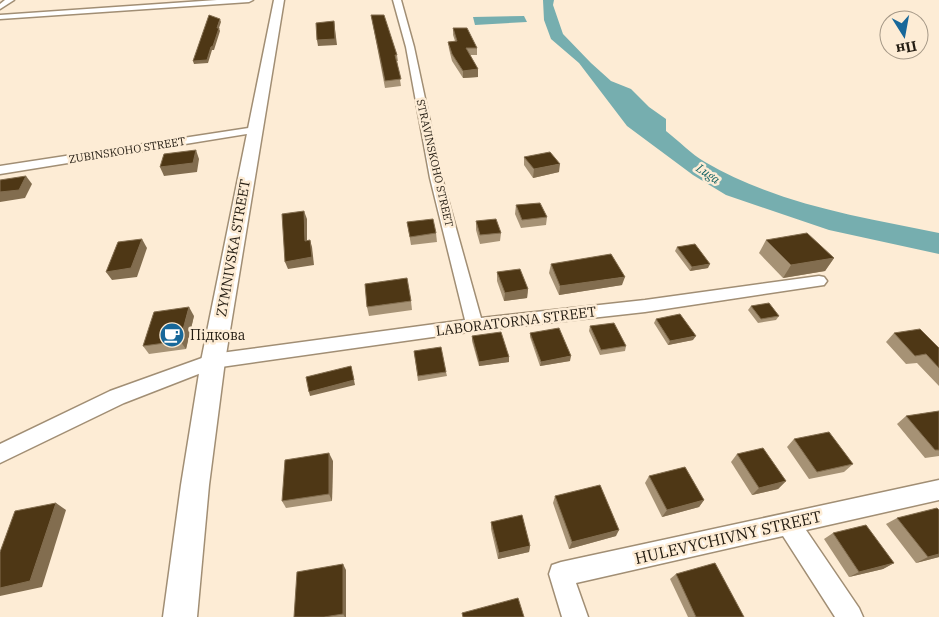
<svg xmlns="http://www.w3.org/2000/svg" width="939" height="617" viewBox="0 0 939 617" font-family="'IBM Plex Serif',serif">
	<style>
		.water { fill: #76aeaf }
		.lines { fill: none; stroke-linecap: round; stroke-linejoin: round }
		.minor-casing { stroke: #a18e74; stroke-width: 3 }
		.major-casing { stroke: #a18e74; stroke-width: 3 }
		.minor { fill: #fff; fill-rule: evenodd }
		.major { fill: #fff; fill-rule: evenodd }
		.wall { fill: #a69275 }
		.shaded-wall { fill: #826d4f }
		.building { fill: #4e3715; stroke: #826d4f }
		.labels { text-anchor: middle; stroke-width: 5; stroke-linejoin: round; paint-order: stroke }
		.far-street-label { font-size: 11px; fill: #221b11; stroke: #fdecd5 }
		.far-water-label { font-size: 12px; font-style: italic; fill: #0e5f60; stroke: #fdecd5 }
		.street-label { font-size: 14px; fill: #221b11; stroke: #fdecd5 }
		.poi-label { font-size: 14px; fill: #221b11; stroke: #fdecd5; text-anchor: start }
		.near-street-label { font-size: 16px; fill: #221b11; stroke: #fdecd5 }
	</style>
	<rect width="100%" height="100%" fill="#fdecd5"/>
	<!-- water -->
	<g class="water">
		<path d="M543 0H554L553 5 563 34 591 63 611 81 631 89 649 107 666 119V131C679 141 691 154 705 162 777 204 859 217 939 233V254L829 230 726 195 693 175 627 126 579 63 551 39 544 20Z"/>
		<path d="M524 16 527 22 475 25 473 17Z"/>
	</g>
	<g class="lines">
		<defs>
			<g id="minor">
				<path d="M5 0H14L0 9V4Z"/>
				<path d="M217 0H253L249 2 0 19V15Z"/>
				<path d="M393 0H401L414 47 442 178 481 318 645 300 819 276 824 277 827 281 824 285 645 312 475 331 214 368 124 403 0 463V444L110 391 213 354 465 320 430 178 406 47Z"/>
				<path d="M255 127 260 130 259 132 0 174V166Z"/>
				<path d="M939 480V500L806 530 859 608 863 617H835L783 536 576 583 588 617H562L549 574 552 565 561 562Z"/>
			</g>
			<path id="major" d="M274 0H284L225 361 209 485 197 617H163L181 485 201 361Z"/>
		</defs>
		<!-- minor casing -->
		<use href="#minor" class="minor-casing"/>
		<!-- major casing -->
		<use href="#major" class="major-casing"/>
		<!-- minor -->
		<use href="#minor" class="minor"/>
		<!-- major -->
		<use href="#major" class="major"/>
	</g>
	<!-- wall -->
	<g class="wall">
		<path d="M371 15 397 55 398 61H397L401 86 385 88Z"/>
		<path d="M453 28 477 48V55H470L478 69V77L463 78 452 61 449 49 448 42 455 41 453 35Z"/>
		<path d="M524 157 559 172 533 178 524 165Z"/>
		<path d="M516 205 547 217 546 225 521 228 515 214Z"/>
		<path d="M476 221 501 233 500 241 480 244 476 230Z"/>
		<path d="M407 222 436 233 437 242 411 245Z"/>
		<path d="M766 240 834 258 825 271 783 278 759 253Z"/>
		<path d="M677 247 708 268 690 271 675 251Z"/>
		<path d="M551 264 622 285 559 295 549 273Z"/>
		<path d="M497 272 528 289 527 298 504 301 497 281Z"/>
		<path d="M411 301 412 310 369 316 367 307Z"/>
		<path d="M751 306 779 316 776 320 758 323 748 310Z"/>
		<path d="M194 316 186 349 149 354 143 346Z"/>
		<path d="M656 319 693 340 668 345 654 323Z"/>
		<path d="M590 326 626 346 625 351 600 355 589 331Z"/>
		<path d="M530 333 570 361 540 366 530 337Z"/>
		<path d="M894 333 939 348V386L917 363 906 364 886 342Z"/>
		<path d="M472 336 509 357V362L479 366 472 341Z"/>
		<path d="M414 351 446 372 447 376 418 381Z"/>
		<path d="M939 411V456L925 458 897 424 906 416Z"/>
		<path d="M794 439 853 464 844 472 809 479 787 447Z"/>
		<path d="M737 454 786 481 778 489 752 495 731 462Z"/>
		<path d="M333 461 332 501 286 508 282 501Z"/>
		<path d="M649 476 704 500 699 507 662 517 645 483Z"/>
		<path d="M555 496 616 536 569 549 553 503Z"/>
		<path d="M939 510V557L916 563 886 524 897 518Z"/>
		<path d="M491 522 530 546 529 552 498 559 491 529Z"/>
		<path d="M833 533 894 563 883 569 849 577 824 539Z"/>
		<path d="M346 570V617H294Z"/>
		<path d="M676 574 744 617H688L670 579Z"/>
	</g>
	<!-- shaded-wall -->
	<g class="shaded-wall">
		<path d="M220 19 221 22 219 28 220 31 214 50H212L208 63 194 64 193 61 217 28Z"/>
		<path d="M334 21 337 45 318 46 317 40Z"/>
		<path d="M478 69V77L463 78V71Z"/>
		<path d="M196 150 199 159 197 172 164 176 160 167Z"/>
		<path d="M560 164 559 172 533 178 534 169Z"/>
		<path d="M26 176 32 184 25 198 0 202V192Z"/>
		<path d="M304 211 307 219V248L305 241Z"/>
		<path d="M142 239 147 248 137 277 112 280 106 272Z"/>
		<path d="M310 240 312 247 314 265 288 269 285 262Z"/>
		<path d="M834 258 825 271 783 278 791 265Z"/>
		<path d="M710 264 708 268 690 271 692 267Z"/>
		<path d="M625 277 622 285 559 295 560 286Z"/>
		<path d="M528 289 527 298 504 301 505 293Z"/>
		<path d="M189 307 194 316 186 349 180 341Z"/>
		<path d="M696 336 693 340 668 345 670 341Z"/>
		<path d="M571 356 570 361 540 366 541 362Z"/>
		<path d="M509 357V362L479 366V362Z"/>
		<path d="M351 366 355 385 310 396 309 392Z"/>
		<path d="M329 453 333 461 332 501 329 494Z"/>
		<path d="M786 481 778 489 752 495 759 488Z"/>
		<path d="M704 500 699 507 662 517 667 510Z"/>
		<path d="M56 503 66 510 42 587 0 596V588Z"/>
		<path d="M619 530 616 536 569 549 572 542Z"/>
		<path d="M530 546 529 552 498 559 499 553Z"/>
		<path d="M939 554V557L916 563 928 557Z"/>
		<path d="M894 563 883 569 849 577 859 572Z"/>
		<path d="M343 564 346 570V617H345L343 614Z"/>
	</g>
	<!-- building -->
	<g class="building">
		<path d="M209 15 220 19 217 28H219L213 46 211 47 207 60 193 61Z"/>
		<path d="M371 15H384L397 55H395L401 79 385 81Z"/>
		<path d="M334 21 335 39 317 40 316 23Z"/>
		<path d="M453 28H467L477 48H466L478 69 463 71 452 54 448 42 457 41Z"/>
		<path d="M196 150 193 163 160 167 164 154Z"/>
		<path d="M550 152 560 164 534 169 524 157Z"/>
		<path d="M26 176 19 190 0 192V180Z"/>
		<path d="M540 203 547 217 522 220 516 205Z"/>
		<path d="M304 211 305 241 310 240 312 257 285 262 282 214Z"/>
		<path d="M433 219 436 233 410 237 407 222Z"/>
		<path d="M496 219 501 233 480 235 476 221Z"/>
		<path d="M807 233 834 258 791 265 766 240Z"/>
		<path d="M142 239 131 268 106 272 118 242Z"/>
		<path d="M695 244 710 264 692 267 677 247Z"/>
		<path d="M611 254 625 277 560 286 551 264Z"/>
		<path d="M520 269 528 289 505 293 497 272Z"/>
		<path d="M407 278 411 301 367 307 365 284Z"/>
		<path d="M769 303 779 316 761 319 751 306Z"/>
		<path d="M189 307 180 341 143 346 154 312Z"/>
		<path d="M680 314 696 336 670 341 656 319Z"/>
		<path d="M614 323 626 346 601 350 590 326Z"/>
		<path d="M559 328 571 356 541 362 530 333Z"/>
		<path d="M920 329 939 348V368L926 354 915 356 894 333Z"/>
		<path d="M501 332 509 357 479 362 472 336Z"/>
		<path d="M441 347 446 372 418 376 414 351Z"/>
		<path d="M351 366 354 380 309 392 306 377Z"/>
		<path d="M939 411V450H935L906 416Z"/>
		<path d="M829 432 853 464 817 472 794 439Z"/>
		<path d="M763 448 786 481 759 488 737 454Z"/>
		<path d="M329 453V494L282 501 285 460Z"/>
		<path d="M685 467 704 500 667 510 649 476Z"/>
		<path d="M600 485 619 530 572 542 555 496Z"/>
		<path d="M56 503 30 581 0 588V552L15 511Z"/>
		<path d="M937 508 939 510V554L928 557 897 518Z"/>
		<path d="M522 515 530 546 499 553 491 522Z"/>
		<path d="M866 525 894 563 859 572 833 533Z"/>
		<path d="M715 563 744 617H696L676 574Z"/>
		<path d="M343 564V614L324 617H294L297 572Z"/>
		<path d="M518 598 524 617H463L462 613Z"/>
	</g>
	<!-- icons -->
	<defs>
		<symbol id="cafe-disc" viewBox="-11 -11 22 22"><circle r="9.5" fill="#18689a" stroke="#fdecd5"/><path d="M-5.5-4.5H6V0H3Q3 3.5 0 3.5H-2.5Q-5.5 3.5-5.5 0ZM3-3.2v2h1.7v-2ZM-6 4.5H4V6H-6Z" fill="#fff"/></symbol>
	</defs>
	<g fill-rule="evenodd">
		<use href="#cafe-disc" x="158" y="321" width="28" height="28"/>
	</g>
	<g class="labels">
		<!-- far-street labels -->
		<g class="far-street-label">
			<text transform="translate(127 150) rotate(-9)" y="4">ZUBINSKOHO STREET</text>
			<text transform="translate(435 163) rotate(77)" y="4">STRAVINSKOHO STREET</text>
		</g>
		<!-- far-water labels -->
		<g class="far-water-label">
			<text transform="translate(708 174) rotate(34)" y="4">Luga</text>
		</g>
		<!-- street labels -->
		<g class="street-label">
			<text transform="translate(233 248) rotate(-80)" y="5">ZYMNIVSKA STREET</text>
			<text transform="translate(516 321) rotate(-7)" y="5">LABORATORNA STREET</text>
		</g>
		<!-- poi labels -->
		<g class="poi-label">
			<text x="190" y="340">Підкова</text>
		</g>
		<!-- near-street labels -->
		<g class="near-street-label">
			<text transform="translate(728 537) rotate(-13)" y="6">HULEVYCHIVNY STREET</text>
		</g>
	</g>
	<!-- north arrow -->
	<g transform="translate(904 35) rotate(169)"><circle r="24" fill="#fdecd5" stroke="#a59887"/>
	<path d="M0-4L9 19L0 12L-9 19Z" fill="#18689a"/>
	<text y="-8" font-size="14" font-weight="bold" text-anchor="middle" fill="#221b11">Пн</text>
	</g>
</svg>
